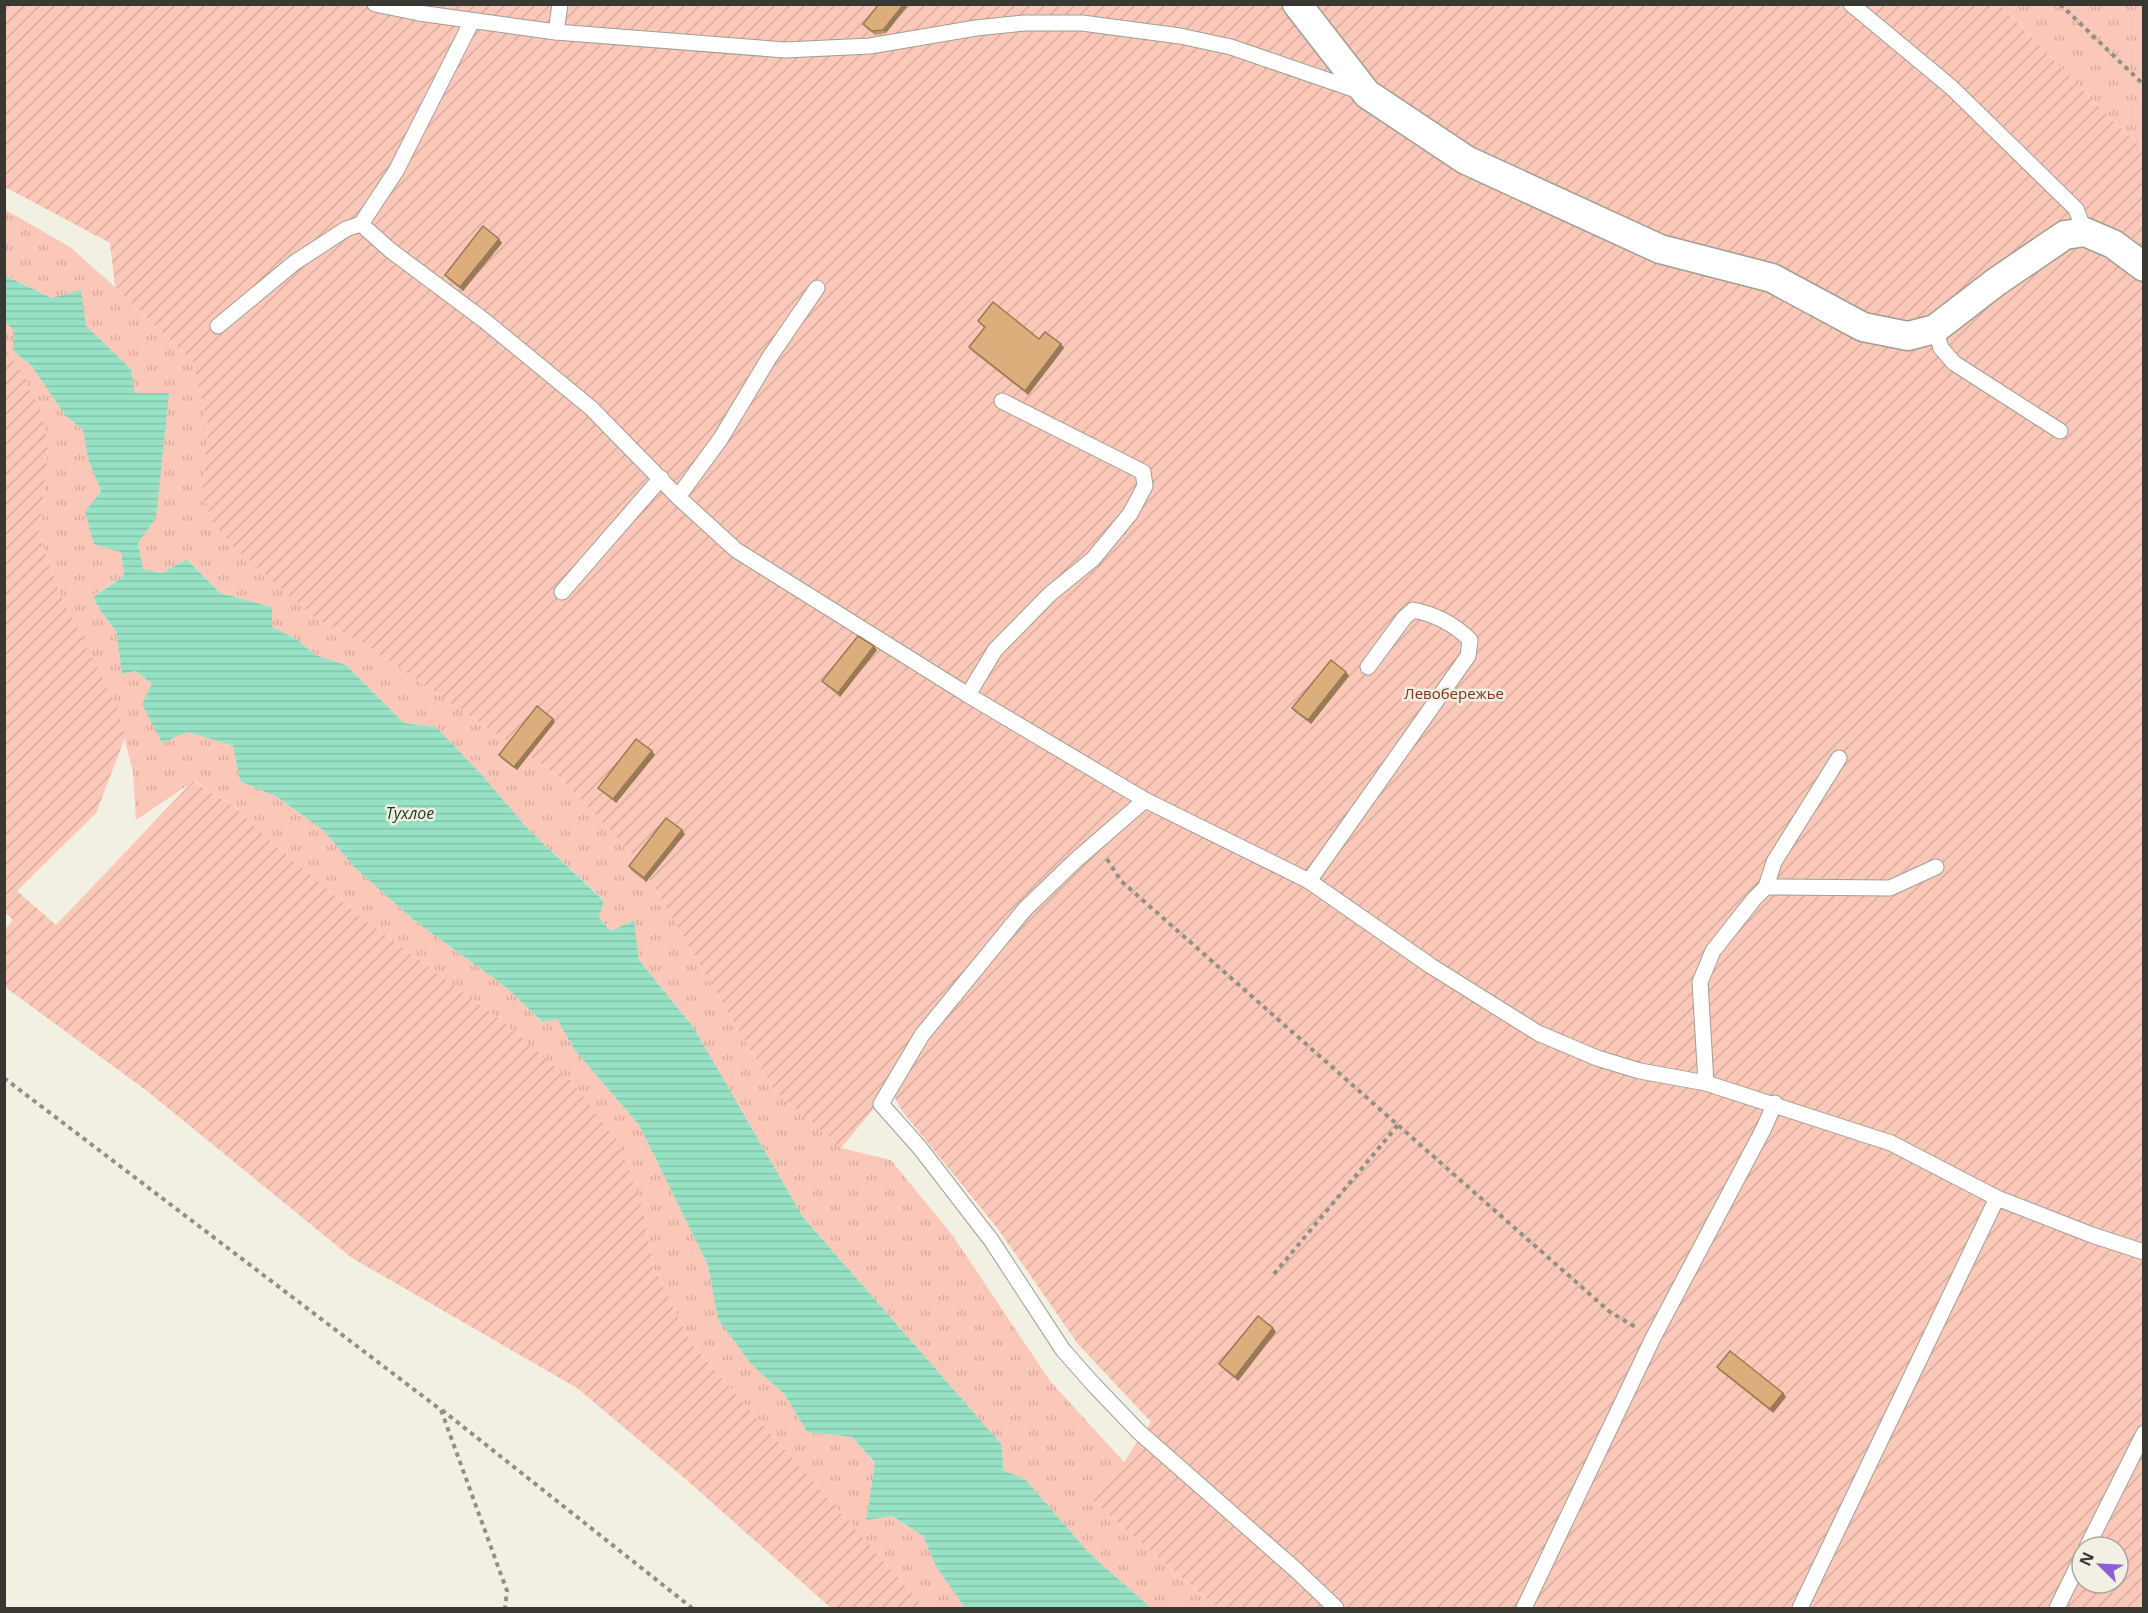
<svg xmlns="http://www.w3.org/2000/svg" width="2148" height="1613" viewBox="0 0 2148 1613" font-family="'Open Sans',sans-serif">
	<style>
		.grass { fill: url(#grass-tufts) }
		.garden { fill: url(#garden-furrows); fill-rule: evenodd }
		.water { fill: url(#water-rules) }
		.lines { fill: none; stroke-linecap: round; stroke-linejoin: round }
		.lane-casing { stroke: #a09f93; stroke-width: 17 }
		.street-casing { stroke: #a09f93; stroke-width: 31 }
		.path { stroke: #919087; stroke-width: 4; stroke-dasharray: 4.5 4.5; stroke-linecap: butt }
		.lane { stroke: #fff; stroke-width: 15 }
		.street { stroke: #fff; stroke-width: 28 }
		.wall { fill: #bc966b }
		.shaded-wall { fill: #997a57 }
		.building { fill: #dbae7c; stroke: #997a57; stroke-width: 1.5 }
		.labels { text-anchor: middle; stroke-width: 5; stroke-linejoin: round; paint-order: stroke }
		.park-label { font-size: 15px; fill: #7f311a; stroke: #f1f0e3 }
		.water-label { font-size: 16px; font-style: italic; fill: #15372b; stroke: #f1f0e3 }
	</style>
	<defs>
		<pattern id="grass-tufts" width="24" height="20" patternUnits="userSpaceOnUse" patternTransform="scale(1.5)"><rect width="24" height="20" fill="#fbc7b8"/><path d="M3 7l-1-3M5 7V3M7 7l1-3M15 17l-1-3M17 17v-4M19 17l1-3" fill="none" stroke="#d8ac9f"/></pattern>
		<pattern id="garden-furrows" width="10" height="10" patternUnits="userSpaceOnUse" patternTransform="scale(1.5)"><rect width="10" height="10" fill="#fbc7b8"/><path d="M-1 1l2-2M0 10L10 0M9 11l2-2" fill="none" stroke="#d8ac9f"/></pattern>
		<pattern id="water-rules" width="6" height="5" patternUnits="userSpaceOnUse" patternTransform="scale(1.5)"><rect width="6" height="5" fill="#97e1c5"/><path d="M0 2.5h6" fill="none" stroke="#83c2aa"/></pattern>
	</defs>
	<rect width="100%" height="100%" fill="#f1f0e3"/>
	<!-- grass -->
	<g class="grass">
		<path d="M2000 5H2143V148L2120 128Z"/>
		<path d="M4 209 70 247 115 287 193 362 208 427 202 496 318 620 361 642 561 778 638 860 774 1090 841 1148 891 1160 953 1236 1050 1381 1124 1462 1093 1501 1217 1608H1151L1089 1553 1026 1480 1003 1470 1002 1445 803 1217 694 1028 639 960 634 921 612 931 599 918 604 900 528 829 482 775 436 727 404 723 346 665 315 655 298 640 271 627 272 607 220 593 188 559 162 573 142 569 138 543 156 518 131 369 52 298 5 275Z"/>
		<path d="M5 322 13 328V351L31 365 65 415 83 430 88 459 101 491 86 512 121 552 124 576 93 596 100 610 116 631 122 674 136 671 152 684 162 743 188 732 233 746 240 781 279 798 324 831 355 868 415 921 507 988 541 1022 557 1019 574 1049 639 1125 708 1265 719 1319 751 1364 785 1395 807 1432 852 1437 875 1464 866 1519 891 1516 923 1536 937 1566 965 1608H925L691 1343 653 1266 644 1213 501 1020 361 917 269 840 235 807 194 781 136 820 133 772 117 709 61 596 39 535 48 449 16 364 5 349Z"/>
	</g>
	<!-- garden -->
	<g class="garden">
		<path d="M4 5H2000L2120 128 2143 148V1608H1217L1093 1501 1124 1462 1151 1422 1078 1344 998 1229 902 1111 890 1089 841 1148 774 1090 638 860 561 778 361 642 318 620 232 546 214 523 202 496 208 427 193 362 115 287 110 243 5 187ZM2082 1547H2118V1583H2082Z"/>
		<path d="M5 349 16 364 41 410 48 449 39 535 61 596 118 709 125 738 96 813 17 891 56 925 193 781 235 807 269 840 361 917 501 1020 571 1081 619 1143 644 1213 653 1266 691 1343 925 1608H831L682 1476 577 1388 352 1258 147 1091 5 987V929L13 920 4 911Z"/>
	</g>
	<!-- water -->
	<path class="water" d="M4 275 52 298 81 290 86 326 131 369 135 393H169L156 518 138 543 143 569 162 573 187 559 220 593 272 607V627L298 640 315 655 346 665 404 723 436 727 482 775 528 829 604 901 599 918 611 931 634 920 639 960 694 1028 803 1217 1002 1445 1003 1470 1026 1480 1089 1553 1151 1608H965L936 1566 923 1536 892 1516 866 1520 875 1463 852 1437 807 1432 785 1395 751 1364 718 1319 708 1265 639 1125 574 1049 557 1019 542 1022 507 988 415 921 355 868 324 831 279 798 240 781 233 746 188 732 162 743 142 704 152 684 136 671 122 674 116 631 100 610 93 597 124 576 121 552 94 544 85 512 101 491 88 459 83 430 65 415 31 365 13 351V329L5 322Z"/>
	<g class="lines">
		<defs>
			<g id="lane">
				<path d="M375 4 419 13 556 32 785 50 870 46 976 28 1024 23H1082L1180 36 1231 47 1359 91"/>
				<path d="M1851 4 1951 87 2076 209 2085 232"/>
				<path d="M556 32 560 4"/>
				<path d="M361 224 390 250 485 321 591 408 678 497 736 550 968 695 1145 800 1309 881 1431 966 1538 1033 1597 1058 1640 1071 1706 1083 1891 1143 1997 1198 2092 1235 2144 1252"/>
				<path d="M218 326 294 263 346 229 361 224 396 171 472 21"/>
				<path d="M1935 329 1941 348 1954 363 2060 431"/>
				<path d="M678 497 721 438 769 358 817 288"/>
				<path d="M562 592 661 478"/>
				<path d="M968 695 995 650 1050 594 1093 559 1130 514 1145 486 1143 472 1002 401"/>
				<path d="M1145 800 1076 860 1025 909 922 1035 881 1104 920 1148 991 1240 1063 1350 1093 1384 1139 1432 1296 1570 1336 1608"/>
				<path d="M1309 881 1468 656 1470 640C1454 624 1434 614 1413 610L1404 618 1368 667"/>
				<path d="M1766 887 1774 862 1839 758"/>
				<path d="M1706 1083 1700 982 1713 951 1754 899 1766 887 1890 888 1936 867"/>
				<path d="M2087 1547 2144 1433"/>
				<path d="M1524 1608 1653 1338 1764 1128 1775 1103"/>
				<path d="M1800 1608 1997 1198"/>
				<path d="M2057 1608 2082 1557"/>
			</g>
			<path id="street" d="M1297 4 1367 94 1466 160 1660 249 1772 278 1863 327 1908 336 1935 329 1996 282 2065 235 2085 232 2113 244 2144 267"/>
		</defs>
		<!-- lane casing -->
		<use href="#lane" class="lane-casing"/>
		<!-- street casing -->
		<use href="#street" class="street-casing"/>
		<!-- path -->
		<g class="path">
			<path d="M2060 4 2144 85"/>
			<path d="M1107 859 1121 881 1610 1312 1637 1328"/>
			<path d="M4 1078 441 1410 507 1591 505 1608"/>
			<path d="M1274 1274 1398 1125"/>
			<path d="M442 1410 692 1608"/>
		</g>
		<!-- lane -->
		<use href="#lane" class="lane"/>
		<!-- street -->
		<use href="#street" class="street"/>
	</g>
	<!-- wall -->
	<g class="wall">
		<path d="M879 4H909L886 33 875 35 866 28 863 24Z"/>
		<path d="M502 243 463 291 448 279 445 275Z"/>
		<path d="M978 321 1061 344 1064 348 1028 395 972 351 969 347 984 328Z"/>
		<path d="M874 646 877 650 840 697 825 684 822 681Z"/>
		<path d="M1346 672 1349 676 1311 724 1295 712 1292 708Z"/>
		<path d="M555 722 517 770 502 759 499 755Z"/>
		<path d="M655 755 616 803 601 791 598 788Z"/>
		<path d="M685 834 646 882 631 870 629 866Z"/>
		<path d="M1276 1332 1238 1381 1222 1368 1219 1364Z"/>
		<path d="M1717 1367 1786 1397 1773 1413 1720 1371Z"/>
	</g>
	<!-- shaded-wall -->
	<g class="shaded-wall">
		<path d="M904 4H909L886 33 883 30Z"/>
		<path d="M499 239 502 243 463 291 460 287Z"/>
		<path d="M1061 344 1064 348 1028 395 1025 391Z"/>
		<path d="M874 646 877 650 840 697 838 693Z"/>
		<path d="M1346 672 1349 676 1311 724 1308 720Z"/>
		<path d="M553 719 555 722 517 770 514 767Z"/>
		<path d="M652 751 655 755 616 803 613 799Z"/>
		<path d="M682 830 685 834 646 882 644 878Z"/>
		<path d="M1273 1328 1276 1332 1238 1381 1235 1377Z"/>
		<path d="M1783 1393 1786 1397 1773 1413 1770 1409Z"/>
	</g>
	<!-- building -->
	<g class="building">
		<path d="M879 4H904L883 30 872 31 863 24Z"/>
		<path d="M483 226 499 239 460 287 445 275Z"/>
		<path d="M993 302 1039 339 1045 332 1061 344 1025 391 969 347 985 327 978 321Z"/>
		<path d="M858 636 874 646 838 693 822 681Z"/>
		<path d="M1331 660 1346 672 1308 720 1292 708Z"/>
		<path d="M537 706 553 719 514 767 499 755Z"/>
		<path d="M636 739 652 751 613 799 598 788Z"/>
		<path d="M666 818 682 830 644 878 629 866Z"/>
		<path d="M1258 1316 1273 1328 1235 1377 1219 1364Z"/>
		<path d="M1730 1351 1783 1393 1770 1409 1717 1367Z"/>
	</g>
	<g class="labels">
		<!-- park labels -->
		<g class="park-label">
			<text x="1454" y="699">Левобережье</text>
		</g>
		<!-- water labels -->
		<g class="water-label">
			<text x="410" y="819">Тухлое</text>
		</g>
	</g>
	<!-- border -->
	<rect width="2148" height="1613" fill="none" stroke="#383732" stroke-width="12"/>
	<!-- north arrow -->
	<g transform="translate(2100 1565) rotate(294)"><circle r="28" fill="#f1f0e3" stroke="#a7a69c" stroke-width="1.5"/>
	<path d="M0-4.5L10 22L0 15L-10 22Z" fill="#8d5fd9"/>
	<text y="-9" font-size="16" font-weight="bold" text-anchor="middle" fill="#383732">N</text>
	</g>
</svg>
